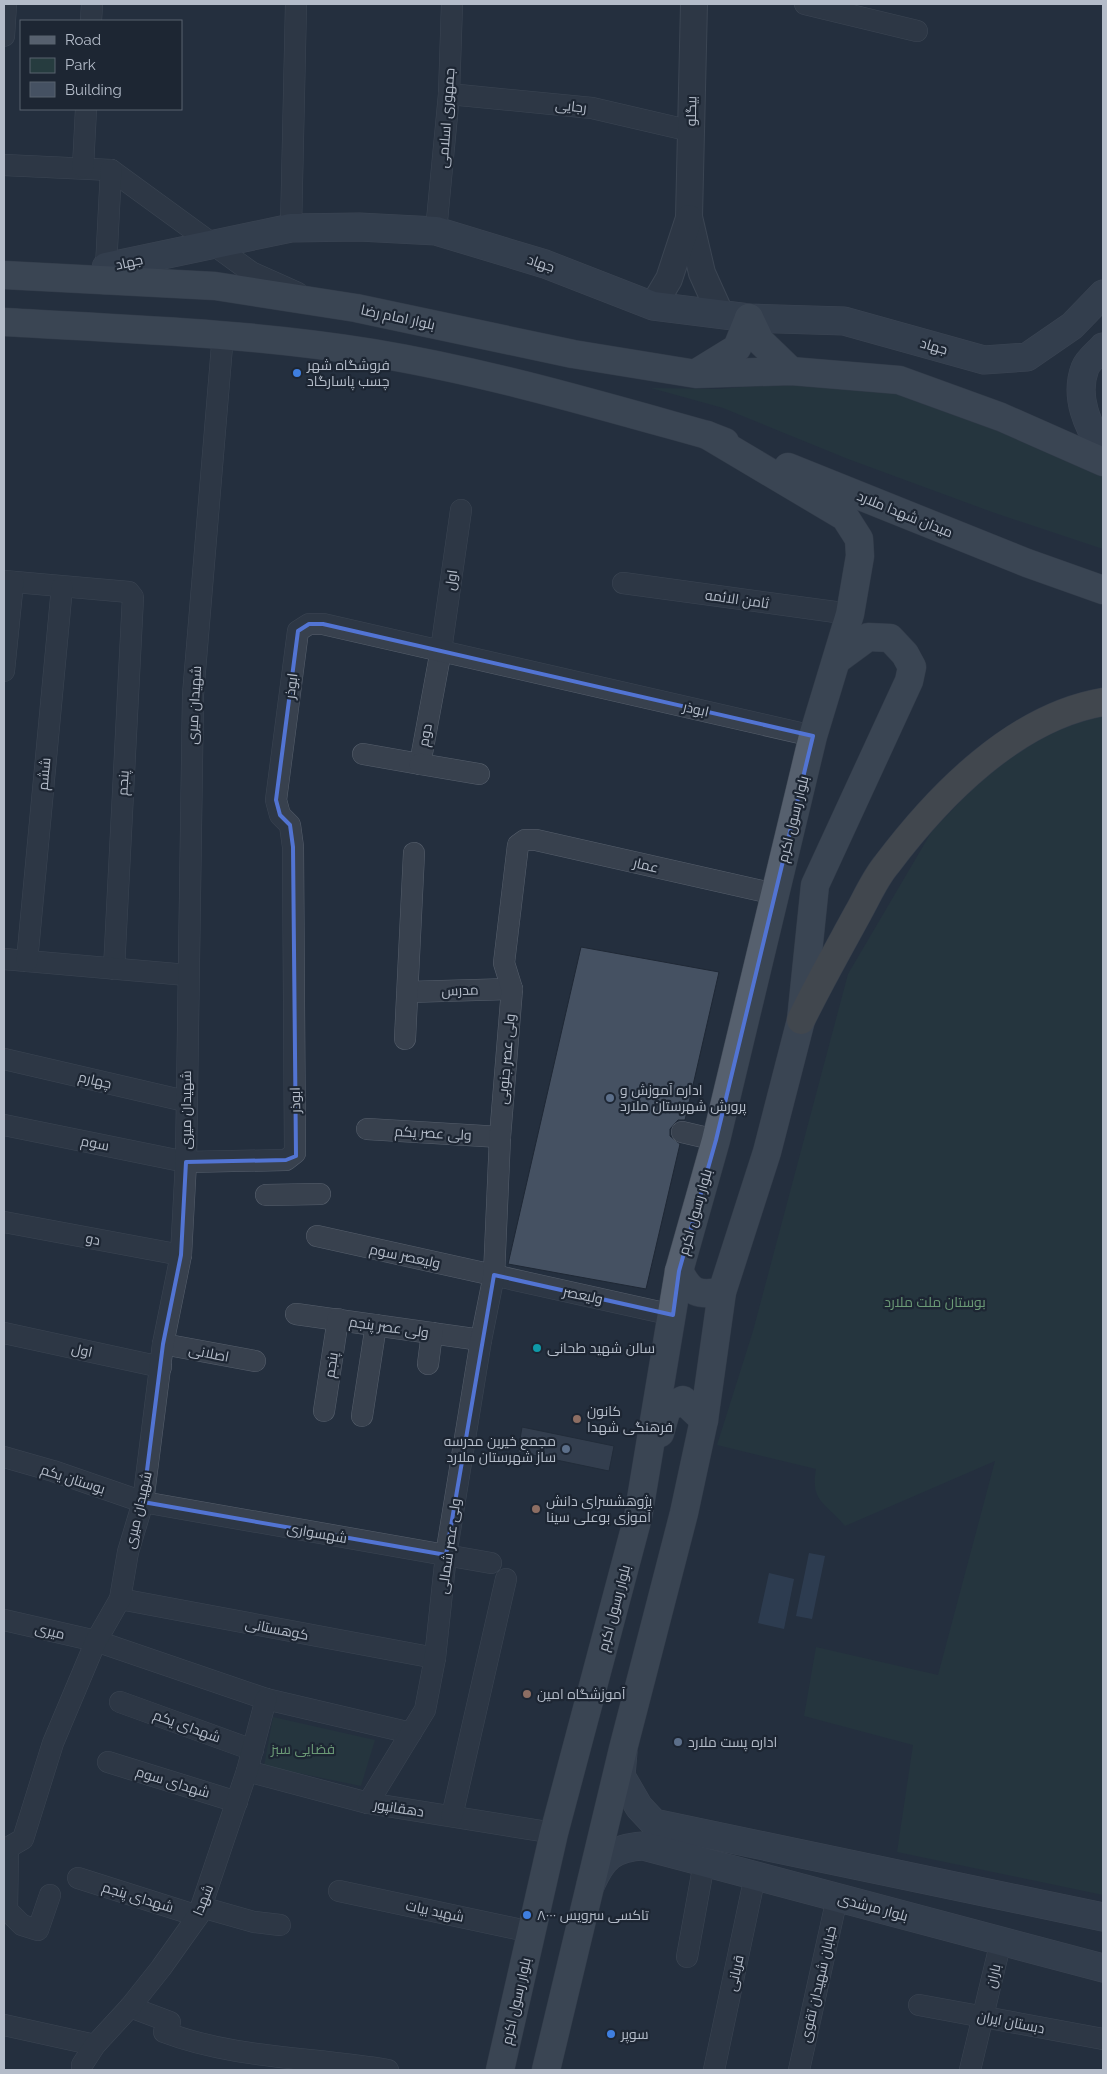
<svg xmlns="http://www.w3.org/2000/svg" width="1107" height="2074" viewBox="0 0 1107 2074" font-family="Raleway,Cairo,sans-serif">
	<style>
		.green { fill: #263c3f }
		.water { fill: #394c67 }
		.building { fill: #455162; stroke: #1f2835 }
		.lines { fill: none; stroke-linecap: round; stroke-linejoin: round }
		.minor-casing { stroke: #565f6c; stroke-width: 22 }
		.tertiary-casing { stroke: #565f6c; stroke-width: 28 }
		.secondary-casing { stroke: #565f6c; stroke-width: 29 }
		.primary-casing { stroke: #414a57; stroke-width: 29 }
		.trunk-casing { stroke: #434c59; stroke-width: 29 }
		.minor { stroke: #38414e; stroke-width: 21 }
		.tertiary { stroke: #38414e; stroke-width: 26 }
		.secondary { stroke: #465061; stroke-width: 28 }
		.primary { stroke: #56606e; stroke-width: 28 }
		.trunk { stroke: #656462; stroke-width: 28 }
		.marked { fill: none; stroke: #5274d3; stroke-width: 4; stroke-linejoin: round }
		.shop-dot { fill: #3f7fe0; stroke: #1d2633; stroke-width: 2 }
		.service-dot { fill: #5c6f8a; stroke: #1d2633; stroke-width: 2 }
		.culture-dot { fill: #0f9aa8; stroke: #1d2633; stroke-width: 2 }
		.education-dot { fill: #8d6e63; stroke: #1d2633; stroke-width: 2 }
		.labels { text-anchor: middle; stroke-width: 4.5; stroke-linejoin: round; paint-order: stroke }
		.street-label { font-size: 14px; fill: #b4bcc9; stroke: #1d2633 }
		.poi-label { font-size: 14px; fill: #b4bcc9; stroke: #1d2633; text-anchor: start }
		.park-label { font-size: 14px; fill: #6b9a76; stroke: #1d2633 }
	</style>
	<rect width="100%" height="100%" fill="#242f3e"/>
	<!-- green -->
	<g class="green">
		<path d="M809 381 896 387 1103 468V549L992 512 848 459 723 408 651 388 720 389Z"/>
		<path d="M1103 711V1895L897 1852 913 1745 804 1716 816 1647 938 1675 995 1461 845 1526C826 1503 810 1502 816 1469L717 1445 753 1331 848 974 932 831 1004 756 1057 726Z"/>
		<path d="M273 1717 375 1740 361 1786 264 1766Z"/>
	</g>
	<!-- water -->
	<g class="water">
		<path d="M809 1553 825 1556 812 1619 796 1616Z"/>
		<path d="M769 1573 794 1579 784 1629 758 1623Z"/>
	</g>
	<!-- building -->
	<g class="building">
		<path d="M581 947 719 972 685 1120H678L670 1129V1136L680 1144 646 1289 508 1264Z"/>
		<path d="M522 1427 614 1446 609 1471 518 1452Z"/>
	</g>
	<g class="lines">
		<defs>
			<g id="minor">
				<path d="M805 4 917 31"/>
				<path d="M91 21 92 4"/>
				<path d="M4 36 6 4"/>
				<path d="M449 94 592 108 691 131"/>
				<path d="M4 165 111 170 251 272 298 293"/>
				<path d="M83 167 86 109"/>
				<path d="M291 228 296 4"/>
				<path d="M436 231 449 94 452 4"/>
				<path d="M106 267 111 170"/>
				<path d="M4 581 129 592 133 597 114 969"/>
				<path d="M623 583 850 614"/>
				<path d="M4 671 13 582"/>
				<path d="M363 754 420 764 441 650 461 510"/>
				<path d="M420 764 479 774"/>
				<path d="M4 959 187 975"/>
				<path d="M27 961 62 587"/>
				<path d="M408 992 512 989"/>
				<path d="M405 1039 414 853"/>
				<path d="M4 1059 185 1101"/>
				<path d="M4 1125 186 1162 286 1160 295 1153 293 847 290 825 280 815 276 800 298 631 309 624H323L813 736"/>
				<path d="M367 1129 500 1137"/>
				<path d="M682 1132 716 1140"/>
				<path d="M266 1195 320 1194"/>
				<path d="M4 1222 181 1255"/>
				<path d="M317 1236 673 1315"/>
				<path d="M296 1314 481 1340"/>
				<path d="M4 1333 161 1367"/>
				<path d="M163 1344 255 1361"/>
				<path d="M428 1364 432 1333"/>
				<path d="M324 1411 338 1319"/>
				<path d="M362 1416 376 1325"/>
				<path d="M4 1457 53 1471 143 1502 491 1563"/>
				<path d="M120 1599 435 1658"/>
				<path d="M4 1620 96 1641 266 1699 411 1733"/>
				<path d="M120 1702 253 1750"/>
				<path d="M108 1762 237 1802"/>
				<path d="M247 1771 368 1803 554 1833"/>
				<path d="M368 1803 425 1710 435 1658 446 1555 481 1340 494 1275 500 1137 512 989 504 963 518 845 525 840H536L775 894"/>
				<path d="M452 1816 506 1579"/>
				<path d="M8 1849 7 1910 22 1925 38 1930 50 1895"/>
				<path d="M4 1850 23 1839 53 1743 96 1641 120 1599 128 1552 143 1502 163 1344 181 1255 186 1162 193 695 223 334"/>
				<path d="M78 1878 198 1916"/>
				<path d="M339 1891 531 1932"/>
				<path d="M201 1907 254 1922 280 1925"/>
				<path d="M687 1957 704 1863"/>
				<path d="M919 2005 1103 2039"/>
				<path d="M130 2007 170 2022 164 2032C235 2059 313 2057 388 2070"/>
				<path d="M4 2025 95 2045"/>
				<path d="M82 2070V2065L95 2045 130 2007 161 1968 198 1916 247 1771 266 1699"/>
				<path d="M714 2070 755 1876"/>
				<path d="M799 2070 837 1898"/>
				<path d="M970 2070 1001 1941"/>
			</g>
			<g id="tertiary">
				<path d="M694 4 689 217 702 273 720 313"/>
				<path d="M653 306 669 279 689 218"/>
			</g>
			<g id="secondary">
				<path d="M105 280 106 267 291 228 359 227 436 231 545 264 653 306 749 318 844 321 984 360 1027 357 1072 326 1103 294"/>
				<path d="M1103 347C1098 353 1088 360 1085 368 1074 397 1088 426 1103 451"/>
				<path d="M623 1752 621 1776 639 1807 654 1823 1103 1917"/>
				<path d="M591 1884C603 1857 613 1848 643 1846L1103 1968"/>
			</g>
			<g id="primary">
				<path d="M4 275 215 286 356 308 573 354 696 374 791 371 899 380 1001 417 1103 462"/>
				<path d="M749 318 760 341 791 371"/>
				<path d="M4 322C127 329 251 333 373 353 487 372 596 404 707 435L725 442"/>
				<path d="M698 372 737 348 749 318"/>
				<path d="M788 467 1027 563 1103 590"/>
				<path d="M679 1271C691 1294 697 1295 722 1292"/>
				<path d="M660 1433 667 1408 683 1400 704 1420"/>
				<path d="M500 2070 554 1833 638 1517 679 1271 716 1140 813 736 850 614 860 556 859 539 845 517 707 435"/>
				<path d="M546 2070 623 1749 684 1513 704 1420 722 1292 767 1152 801 1020 815 885 909 681 912 667 905 654 890 638 868 637 838 659"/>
			</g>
			<path id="trunk" d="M801 1020C819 983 839 948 858 913 867 897 875 878 887 864 939 795 1015 717 1103 702"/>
		</defs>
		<!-- minor casing -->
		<use href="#minor" class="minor-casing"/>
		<!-- tertiary casing -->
		<use href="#tertiary" class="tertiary-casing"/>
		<!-- secondary casing -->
		<use href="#secondary" class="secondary-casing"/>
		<!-- primary casing -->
		<use href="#primary" class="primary-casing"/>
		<!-- trunk casing -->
		<use href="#trunk" class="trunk-casing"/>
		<!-- minor -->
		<use href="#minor" class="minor"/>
		<!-- tertiary -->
		<use href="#tertiary" class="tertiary"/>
		<!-- secondary -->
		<use href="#secondary" class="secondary"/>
		<!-- primary -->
		<use href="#primary" class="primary"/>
		<!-- trunk -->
		<use href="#trunk" class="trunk"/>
	</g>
	<!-- marked area -->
	<path d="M0 0H1107V2074H0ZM309 624H323L813 736 716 1140 679 1271 673 1315 494 1275 446 1555 143 1502 163 1344 181 1255 186 1162 286 1160 296 1156 293 847 290 825 280 815 276 800 298 631Z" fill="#242f3e" fill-opacity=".55" fill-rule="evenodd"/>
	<path class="marked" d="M309 624H323L813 736 716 1140 679 1271 673 1315 494 1275 446 1555 143 1502 163 1344 181 1255 186 1162 286 1160 296 1156 293 847 290 825 280 815 276 800 298 631Z"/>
	<!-- markers -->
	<g class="shop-dot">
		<circle cx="297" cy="373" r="5"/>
		<circle cx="527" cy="1915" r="5"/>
		<circle cx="611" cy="2034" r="5"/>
	</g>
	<g class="service-dot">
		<circle cx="610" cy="1098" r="5"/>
		<circle cx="566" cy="1449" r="5"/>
		<circle cx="678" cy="1742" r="5"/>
	</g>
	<circle class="culture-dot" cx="537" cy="1348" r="5"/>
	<g class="education-dot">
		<circle cx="577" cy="1419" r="5"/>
		<circle cx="536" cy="1509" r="5"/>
		<circle cx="527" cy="1694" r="5"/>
	</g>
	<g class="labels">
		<!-- street labels -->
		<g class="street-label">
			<text transform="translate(571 106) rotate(6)" y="5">رجایی</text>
			<text transform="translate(691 111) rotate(-89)" y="5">بیگلو</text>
			<text transform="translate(446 118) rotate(-86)" y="5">جمهوری اسلامی</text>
			<text transform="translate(129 262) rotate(-12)" y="5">جهاد</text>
			<text transform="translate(541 263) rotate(19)" y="5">جهاد</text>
			<text transform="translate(398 317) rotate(12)" y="5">بلوار امام رضا</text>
			<text transform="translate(934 346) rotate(16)" y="5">جهاد</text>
			<text transform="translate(905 514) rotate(22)" y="5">میدان شهدا ملارد</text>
			<text transform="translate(451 580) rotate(-82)" y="5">اول</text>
			<text transform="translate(737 599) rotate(8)" y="5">ثامن الائمه</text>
			<text transform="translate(291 686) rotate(-83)" y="5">ابوذر</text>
			<text transform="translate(194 705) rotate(-87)" y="5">شهیدان میری</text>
			<text transform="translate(696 709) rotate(13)" y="5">ابوذر</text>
			<text transform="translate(425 735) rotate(-79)" y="5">دوم</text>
			<text transform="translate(44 774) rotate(-85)" y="5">ششم</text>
			<text transform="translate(123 783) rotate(-87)" y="5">پنجم</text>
			<text transform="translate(793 819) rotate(-76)" y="5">بلوار رسول اکرم</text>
			<text transform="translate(646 865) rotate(13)" y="5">عمار</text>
			<text transform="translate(460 990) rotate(-2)" y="5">مدرس</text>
			<text transform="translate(506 1059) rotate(-85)" y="5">ولی عصر جنوبی</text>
			<text transform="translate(95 1080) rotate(13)" y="5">چهارم</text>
			<text transform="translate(295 1100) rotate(-91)" y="5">ابوذر</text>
			<text transform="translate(186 1110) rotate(-90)" y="5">شهیدان میری</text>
			<text transform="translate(433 1133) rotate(3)" y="5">ولی عصر یکم</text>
			<text transform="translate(95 1143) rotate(11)" y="5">سوم</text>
			<text transform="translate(695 1212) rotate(-74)" y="5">بلوار رسول اکرم</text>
			<text transform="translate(93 1239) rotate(11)" y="5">دو</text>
			<text transform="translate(405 1256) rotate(12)" y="5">ولیعصر سوم</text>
			<text transform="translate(583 1295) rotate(12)" y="5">ولیعصر</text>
			<text transform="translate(389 1327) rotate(8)" y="5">ولی عصر پنجم</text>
			<text transform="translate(82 1350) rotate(12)" y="5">اول</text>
			<text transform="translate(209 1353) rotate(11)" y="5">اصلانی</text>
			<text transform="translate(331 1365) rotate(-81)" y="5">پنجم</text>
			<text transform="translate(73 1479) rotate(18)" y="5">بوستان یکم</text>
			<text transform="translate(138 1510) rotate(-77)" y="5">شهیدان میری</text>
			<text transform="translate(317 1533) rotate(10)" y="5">شهسواری</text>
			<text transform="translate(449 1546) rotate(-82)" y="5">ولی عصر شمالی</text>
			<text transform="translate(614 1608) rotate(-75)" y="5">بلوار رسول اکرم</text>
			<text transform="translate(277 1629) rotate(11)" y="5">کوهستانی</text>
			<text transform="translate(50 1631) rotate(13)" y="5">میری</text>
			<text transform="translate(187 1726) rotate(20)" y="5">شهدای یکم</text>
			<text transform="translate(173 1782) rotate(17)" y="5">شهدای سوم</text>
			<text transform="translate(399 1808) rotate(9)" y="5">دهقانپور</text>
			<text transform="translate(138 1897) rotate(17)" y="5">شهدای پنجم</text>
			<text transform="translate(203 1900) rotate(-68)" y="5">شهدا</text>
			<text transform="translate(873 1907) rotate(15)" y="5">بلوار مرشدی</text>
			<text transform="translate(435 1911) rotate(12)" y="5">شهید بیات</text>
			<text transform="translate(735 1973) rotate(-78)" y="5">قربانی</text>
			<text transform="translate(993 1976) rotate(-77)" y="5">باران</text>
			<text transform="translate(818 1984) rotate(-77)" y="5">خیابان شهیدان تقوی</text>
			<text transform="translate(516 2001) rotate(-77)" y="5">بلوار رسول اکرم</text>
			<text transform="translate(1011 2022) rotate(11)" y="5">دبستان ایران</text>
		</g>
		<!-- poi labels -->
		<g class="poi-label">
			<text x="307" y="370">فروشگاه شهر<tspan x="307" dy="16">چسب پاسارگاد</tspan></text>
			<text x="620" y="1095">اداره آموزش و<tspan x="620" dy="16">پرورش شهرستان ملارد</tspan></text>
			<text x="547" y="1353">سالن شهید طحانی</text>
			<text x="587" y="1416">کانون<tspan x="587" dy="16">فرهنگی شهدا</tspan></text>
			<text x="556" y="1446" text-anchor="end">مجمع خیرین مدرسه<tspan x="556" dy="16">ساز شهرستان ملارد</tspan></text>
			<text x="546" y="1506">پژوهشسرای دانش<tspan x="546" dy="16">آموزی بوعلی سینا</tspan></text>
			<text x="537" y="1699">آموزشگاه امین</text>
			<text x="688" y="1747">اداره پست ملارد</text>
			<text x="537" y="1920">تاکسی سرویس ۸۰۰۰</text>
			<text x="621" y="2039">سوپر</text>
		</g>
		<!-- park labels -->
		<g class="park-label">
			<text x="935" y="1307">بوستان ملت ملارد</text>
			<text x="303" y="1754">فضایی سبز</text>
		</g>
	</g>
	<!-- border -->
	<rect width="1107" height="2074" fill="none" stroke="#b4bcc9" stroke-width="10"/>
	<!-- legend -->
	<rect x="20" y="20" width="162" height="90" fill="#1d2633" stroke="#59626f"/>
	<rect x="30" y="36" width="25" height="8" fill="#56606e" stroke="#59626f"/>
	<text x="65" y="45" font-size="15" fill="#b4bcc9">Road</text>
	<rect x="30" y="58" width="25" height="15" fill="#263c3f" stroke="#59626f"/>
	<text x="65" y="70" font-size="15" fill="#b4bcc9">Park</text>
	<rect x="30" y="82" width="25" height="15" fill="#455162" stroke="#59626f"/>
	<text x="65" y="95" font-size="15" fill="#b4bcc9">Building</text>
</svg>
